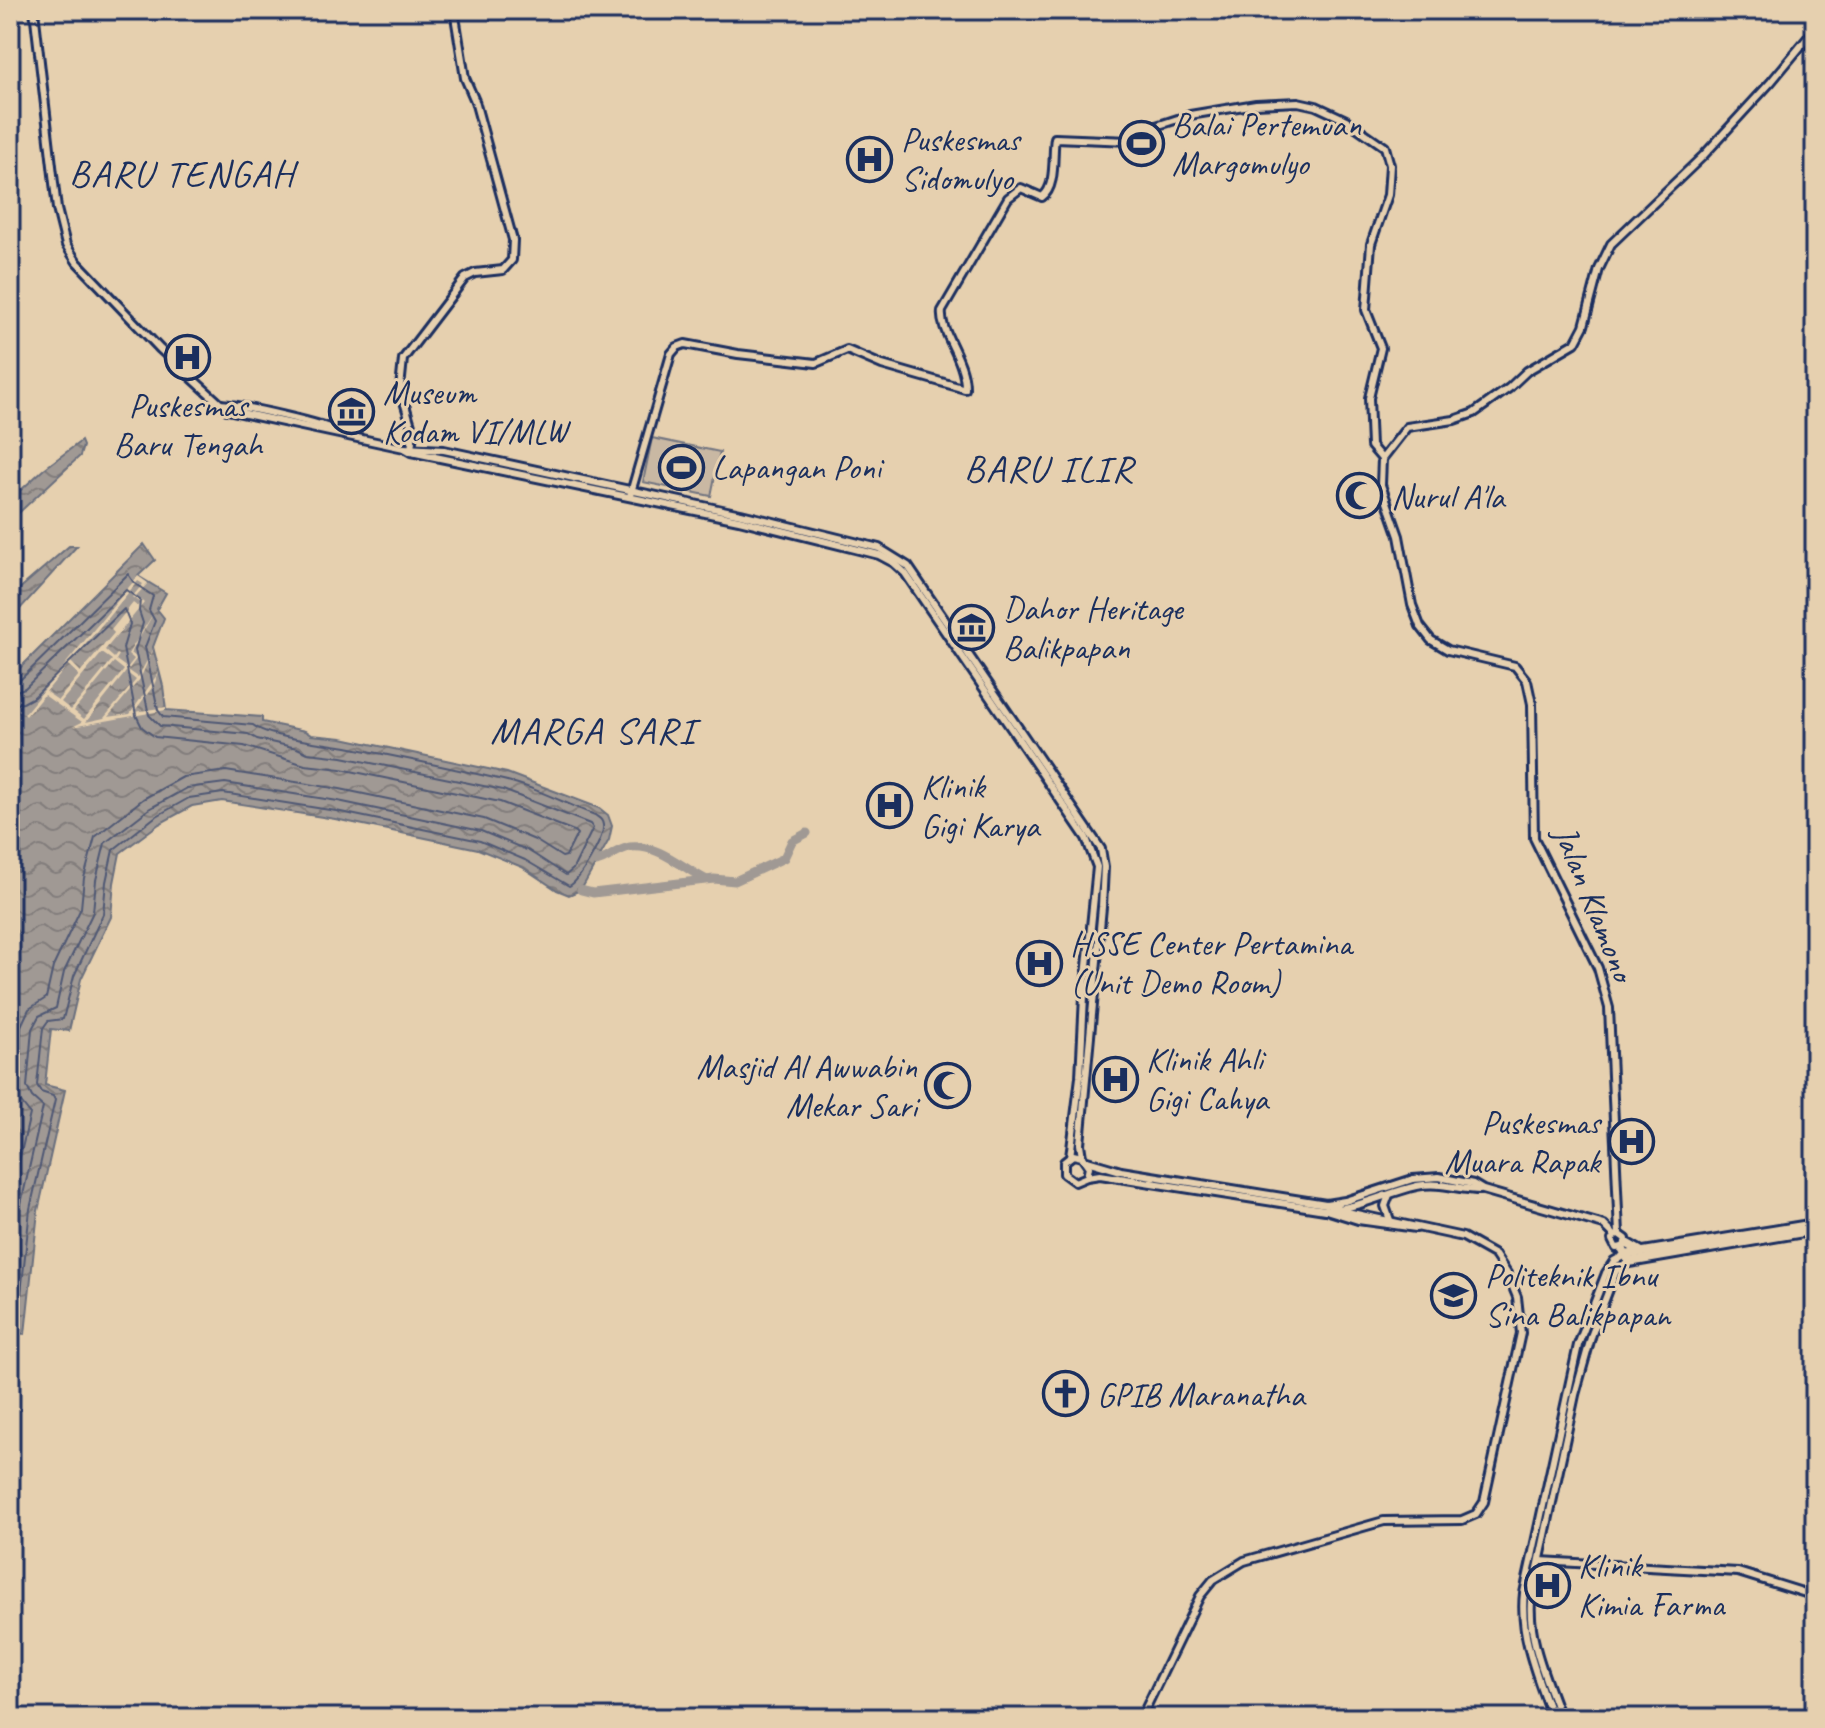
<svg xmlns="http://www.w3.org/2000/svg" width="1825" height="1728" viewBox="0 0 1825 1728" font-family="Caveat,sans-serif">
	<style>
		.grass { fill: #c9b8a3; stroke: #727480; stroke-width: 2 }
		.water { fill: url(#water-waves); stroke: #6b6f7e; stroke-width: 2 }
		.pier { fill: #e6d0af; fill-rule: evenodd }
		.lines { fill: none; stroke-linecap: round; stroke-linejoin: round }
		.shore { stroke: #505974; stroke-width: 2 }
		.river { stroke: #a09994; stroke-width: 9 }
		.secondary-casing { stroke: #1b2f5e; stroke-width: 12 }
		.highway-casing { stroke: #1b2f5e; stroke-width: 14 }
		.secondary { stroke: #e6d0af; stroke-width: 6 }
		.highway { stroke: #e6d0af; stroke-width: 8 }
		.labels { text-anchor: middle; stroke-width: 6; stroke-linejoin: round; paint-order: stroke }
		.poi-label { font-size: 34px; fill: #1b2f5e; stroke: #e6d0af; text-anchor: start }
		.street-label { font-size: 34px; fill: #1b2f5e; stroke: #e6d0af }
		.quarter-label { font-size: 38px; letter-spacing: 2px; fill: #1b2f5e; stroke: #e6d0af }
	</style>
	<defs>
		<pattern id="water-waves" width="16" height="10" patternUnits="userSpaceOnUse" patternTransform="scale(2)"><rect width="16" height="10" fill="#a09994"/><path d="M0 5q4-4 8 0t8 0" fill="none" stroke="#827d7c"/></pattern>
	</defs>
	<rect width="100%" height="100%" fill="#e6d0af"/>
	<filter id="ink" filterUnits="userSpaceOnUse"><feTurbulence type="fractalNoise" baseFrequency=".0125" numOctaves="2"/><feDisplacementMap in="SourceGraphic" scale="16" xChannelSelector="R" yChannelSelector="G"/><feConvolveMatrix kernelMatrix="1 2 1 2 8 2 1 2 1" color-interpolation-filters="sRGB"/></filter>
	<g filter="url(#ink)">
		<!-- grass -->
		<path class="grass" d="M652 438 720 452 711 496 643 482Z"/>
		<!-- water -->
		<g class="water">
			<path d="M81 441 83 446 80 456 10 521V500L44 469Z"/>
			<path d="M144 544 155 560 138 576 166 593 157 609 164 618 153 647 163 686 166 710 262 717V722L305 731 311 735 342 738 507 773 599 808 608 815 612 826 609 840 581 890 569 895 557 890 522 867 478 849 335 819 222 801 192 806 159 824 120 853 114 883 111 917 81 979 69 1031 51 1029 45 1085 65 1090 38 1211 25 1334 14 1333 10 1357V678Z"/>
			<path d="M69 546H77L10 620V597Z"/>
		</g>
		<!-- pier -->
		<path class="pier" d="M138 576 148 583 136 596 144 603 105 650 114 658 117 654 119 655 116 660 127 668 134 659 128 654 156 609 131 653 137 658 128 670 138 677 154 648 140 679 108 717 130 714 159 672 154 685 134 712 166 707V710L72 727 82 722 44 695 26 716 24 714ZM138 581 143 584 132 597 140 603 137 606 133 603 111 630 114 633 81 672 71 662ZM102 653 112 660 71 710 61 702ZM114 662 124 670 84 719 74 711ZM68 665 79 675 58 700 46 692ZM126 672 136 680 104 718 86 722Z"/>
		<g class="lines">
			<!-- shore -->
			<g class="shore">
				<path d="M10 683 19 681 128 574 134 583 153 596 149 610 155 621 145 647 158 710 163 717 253 725C269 738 325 743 347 747 399 757 452 768 503 780 535 787 566 804 595 815 600 819 602 819 603 825 605 837 579 882 569 886L525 860 480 841 336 811 223 793 189 798 155 817 113 850 106 882 103 914 74 976 63 1019 48 1021 43 1028 37 1085 41 1092 53 1096 55 1100 30 1209 18 1322 10 1327"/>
				<path d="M10 693 25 688 126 590 140 600 139 611 143 623 135 650 149 715 160 726 248 734 257 739 297 748 308 753 342 757 503 790 590 824 593 828 573 869 566 875 529 851 481 831 338 801 225 783 187 788 149 809 105 843 96 880 93 912 64 972 56 1008 39 1016 32 1029 27 1087 32 1097 43 1107 20 1208 10 1305"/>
				<path d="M10 705 23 703 34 697 124 609 130 624 123 648 136 715 142 727 155 737 244 746 305 765 341 769 500 802 574 831 577 834 566 856 562 857 535 840 484 819 340 789 226 771 183 777 143 799 95 837 84 878 81 908 53 967 46 998 29 1009 21 1026 15 1089 19 1100 30 1114 10 1200"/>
			</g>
			<!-- river -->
			<g class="river">
				<path d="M596 862C609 859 617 849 630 847 659 844 681 867 705 879"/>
				<path d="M581 890 593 893 714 879 735 881 784 858 792 841 807 833"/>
			</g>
			<defs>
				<g id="secondary">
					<path d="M34 10 57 209 66 245 77 262 160 349 227 410 404 448 411 452 739 520 879 555 894 563 905 573 1086 838 1097 867 1084 996 1080 1077 1070 1157"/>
					<path d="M219 404C236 404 329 424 340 433"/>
					<path d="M404 448 444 450 741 514 879 548 908 566 1101 849 1104 867 1102 907 1080 1144 1082 1157"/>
					<path d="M411 450 413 432 400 388 403 359 465 278 475 273 503 270 512 260 513 240 475 101 465 78 454 10"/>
					<path d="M630 496 671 354 677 347 685 344 738 354 816 363 847 350 882 365 965 389C966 359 939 332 942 311L1008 198 1021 188 1042 197C1057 187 1052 155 1055 138L1130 141 1144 130 1190 115 1256 104 1298 102 1316 106 1346 120 1385 147 1390 165 1388 195 1371 244 1366 310 1381 348 1369 398 1371 446 1382 459"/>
					<path d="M1087 1161 1121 1171 1326 1204 1345 1201 1413 1179 1439 1177 1473 1184 1483 1190 1604 1225 1615 1236"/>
					<path d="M1087 1177 1089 1167 1082 1157 1073 1155 1064 1162V1174L1075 1182 1087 1177 1100 1175 1325 1210C1358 1209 1386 1193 1417 1186 1439 1181 1459 1190 1480 1190"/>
					<path d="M1389 1195 1385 1206 1390 1220"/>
					<path d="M1329 1211 1358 1220 1416 1228"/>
					<path d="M1619 1234 1609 1008 1598 968 1534 838 1532 704 1527 681 1515 666 1448 650 1431 640 1420 626 1412 605 1399 536 1381 485 1382 459 1407 427 1454 420 1474 413 1509 388 1527 371 1575 343 1584 326 1599 269 1611 244 1703 156 1771 82 1815 29"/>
					<path d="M1612 1240 1616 1248 1624 1247 1626 1239 1619 1234"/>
					<path d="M1540 1561 1738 1572 1815 1596"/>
					<path d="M1141 1718 1200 1596 1213 1580 1244 1561 1384 1521 1462 1520 1476 1514 1484 1502 1521 1333 1517 1297 1508 1275 1495 1255 1463 1237 1347 1212 1329 1204"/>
					<path d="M1552 1718C1538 1679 1519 1635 1524 1593L1578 1345 1606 1273 1614 1261 1625 1255"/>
					<path d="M1560 1718C1547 1680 1528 1641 1531 1601L1575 1395 1592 1334 1616 1271 1629 1262"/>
				</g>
				<g id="highway">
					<path d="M1626 1243 1640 1251"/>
					<path d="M1622 1248 1629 1262 1815 1230"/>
					<path d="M1625 1255 1815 1224"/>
				</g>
			</defs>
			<!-- secondary casing -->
			<use href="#secondary" class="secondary-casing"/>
			<!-- highway casing -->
			<use href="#highway" class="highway-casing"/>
			<!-- secondary -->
			<use href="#secondary" class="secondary"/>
			<!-- highway -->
			<use href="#highway" class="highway"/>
		</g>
	</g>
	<!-- icons -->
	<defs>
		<symbol id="stadium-ring" viewBox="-11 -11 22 22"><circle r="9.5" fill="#e6d0af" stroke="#1b2f5e" stroke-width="1.5"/><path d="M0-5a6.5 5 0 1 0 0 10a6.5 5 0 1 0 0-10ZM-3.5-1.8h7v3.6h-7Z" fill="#1b2f5e"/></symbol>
		<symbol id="hospital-ring" viewBox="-11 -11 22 22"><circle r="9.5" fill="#e6d0af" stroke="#1b2f5e" stroke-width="1.5"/><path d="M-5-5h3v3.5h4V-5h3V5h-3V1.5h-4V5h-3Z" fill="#1b2f5e"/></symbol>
		<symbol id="museum-ring" viewBox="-11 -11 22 22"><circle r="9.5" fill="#e6d0af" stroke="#1b2f5e" stroke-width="1.5"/><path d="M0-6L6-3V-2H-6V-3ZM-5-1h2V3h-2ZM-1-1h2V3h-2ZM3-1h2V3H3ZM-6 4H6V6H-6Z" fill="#1b2f5e"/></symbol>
		<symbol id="mosque-ring" viewBox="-11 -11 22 22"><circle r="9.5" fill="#e6d0af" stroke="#1b2f5e" stroke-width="1.5"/><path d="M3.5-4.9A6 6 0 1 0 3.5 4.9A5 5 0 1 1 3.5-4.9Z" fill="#1b2f5e"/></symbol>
		<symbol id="university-ring" viewBox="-11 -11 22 22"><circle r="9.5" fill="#e6d0af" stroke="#1b2f5e" stroke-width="1.5"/><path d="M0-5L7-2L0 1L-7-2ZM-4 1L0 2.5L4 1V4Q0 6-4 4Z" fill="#1b2f5e"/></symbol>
		<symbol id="church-ring" viewBox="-11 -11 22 22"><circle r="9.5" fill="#e6d0af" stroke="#1b2f5e" stroke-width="1.5"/><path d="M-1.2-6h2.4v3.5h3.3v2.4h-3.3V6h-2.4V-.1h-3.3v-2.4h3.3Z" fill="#1b2f5e"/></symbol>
	</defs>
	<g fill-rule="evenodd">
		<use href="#stadium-ring" x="1116" y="118" width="51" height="51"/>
		<use href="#hospital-ring" x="844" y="134" width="51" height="51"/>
		<use href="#hospital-ring" x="162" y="332" width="51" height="51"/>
		<use href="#museum-ring" x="326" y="386" width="51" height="51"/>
		<use href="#stadium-ring" x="656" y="442" width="51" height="51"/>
		<use href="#mosque-ring" x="1334" y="470" width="51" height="51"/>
		<use href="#museum-ring" x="946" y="602" width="51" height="51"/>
		<use href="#hospital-ring" x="864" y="780" width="51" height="51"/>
		<use href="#hospital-ring" x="1014" y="938" width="51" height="51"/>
		<use href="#hospital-ring" x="1090" y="1054" width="51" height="51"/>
		<use href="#mosque-ring" x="922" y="1060" width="51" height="51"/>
		<use href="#hospital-ring" x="1606" y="1116" width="51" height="51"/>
		<use href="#university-ring" x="1428" y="1270" width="51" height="51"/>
		<use href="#church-ring" x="1040" y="1368" width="51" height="51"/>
		<use href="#hospital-ring" x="1522" y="1560" width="51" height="51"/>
	</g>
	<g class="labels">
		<!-- poi labels -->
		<g class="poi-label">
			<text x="1172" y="136">Balai Pertemuan<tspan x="1172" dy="39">Margomulyo</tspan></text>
			<text x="901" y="151">Puskesmas<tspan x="901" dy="39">Sidomulyo</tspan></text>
			<text x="383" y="404">Museum<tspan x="383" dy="39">Kodam VI/MLW</tspan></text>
			<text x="188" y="417" text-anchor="middle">Puskesmas<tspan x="188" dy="39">Baru Tengah</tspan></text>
			<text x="712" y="479">Lapangan Poni</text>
			<text x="1391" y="508">Nurul A'la</text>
			<text x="1003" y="620">Dahor Heritage<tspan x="1003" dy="39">Balikpapan</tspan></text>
			<text x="921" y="798">Klinik<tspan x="921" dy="39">Gigi Karya</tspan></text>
			<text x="1070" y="955">HSSE Center Pertamina<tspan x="1070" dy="39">(Unit Demo Room)</tspan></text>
			<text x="1146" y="1071">Klinik Ahli<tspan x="1146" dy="39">Gigi Cahya</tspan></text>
			<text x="917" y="1078" text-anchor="end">Masjid Al Awwabin<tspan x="917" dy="39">Mekar Sari</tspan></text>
			<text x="1600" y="1134" text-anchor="end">Puskesmas<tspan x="1600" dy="39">Muara Rapak</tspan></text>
			<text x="1485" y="1287">Politeknik Ibnu<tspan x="1485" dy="39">Sina Balikpapan</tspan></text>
			<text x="1097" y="1406">GPIB Maranatha</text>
			<text x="1578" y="1577">Klinik<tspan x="1578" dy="39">Kimia Farma</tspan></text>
		</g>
		<!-- street labels -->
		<g class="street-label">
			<text transform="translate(1595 903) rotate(68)" y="12">Jalan Klamono</text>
		</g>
		<!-- quarter labels -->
		<g class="quarter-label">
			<text x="182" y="186">BARU TENGAH</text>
			<text x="1049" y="481">BARU ILIR</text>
			<text x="593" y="743">MARGA SARI</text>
		</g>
	</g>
	<!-- margin -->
	<rect width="1825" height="1728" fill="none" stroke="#e6d0af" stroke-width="40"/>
	<rect x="20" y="20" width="1785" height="1688" fill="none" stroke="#1b2f5e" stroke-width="3" filter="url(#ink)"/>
</svg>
